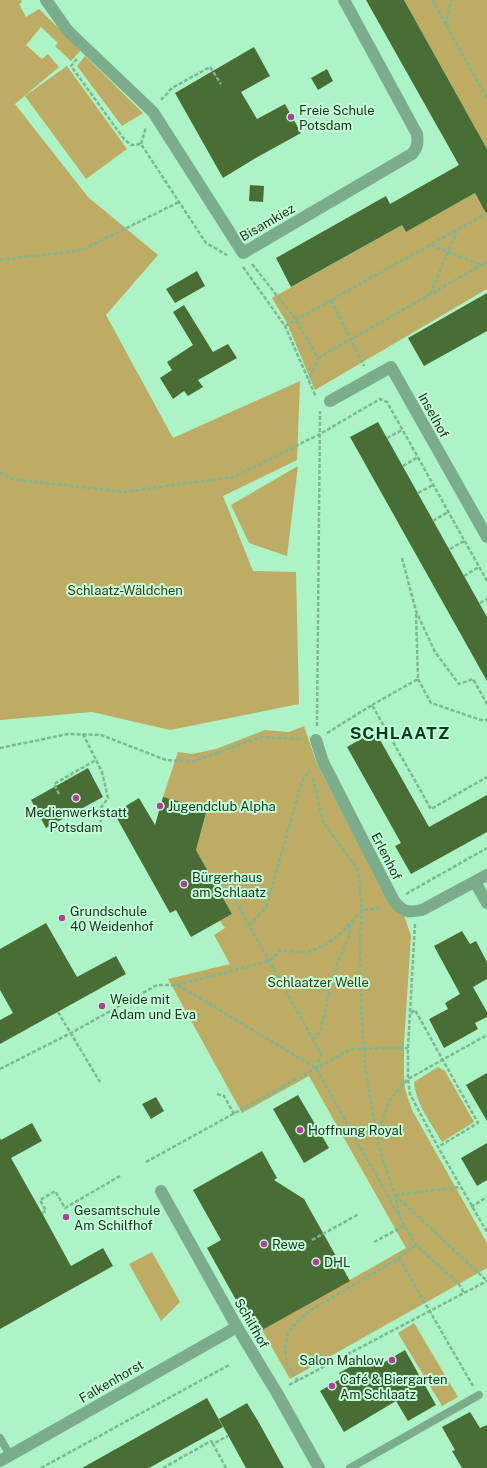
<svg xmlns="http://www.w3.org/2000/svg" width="487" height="1468" viewBox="0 0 487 1468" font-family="'Public Sans',sans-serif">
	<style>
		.green { fill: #bfac64 }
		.building { fill: #496e35 }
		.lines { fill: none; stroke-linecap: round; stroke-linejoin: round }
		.path { stroke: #7eb893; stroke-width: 2.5; stroke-dasharray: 4 2; stroke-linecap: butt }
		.lane { stroke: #7bad8d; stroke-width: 8 }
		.street { stroke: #7bad8d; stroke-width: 12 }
		.poi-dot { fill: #af3f9b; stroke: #c4fcd7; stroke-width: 1.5 }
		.labels { text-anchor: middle; stroke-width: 4; stroke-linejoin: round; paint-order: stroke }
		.poi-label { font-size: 13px; fill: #163321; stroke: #c4fcd7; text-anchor: start }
		.street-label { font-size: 13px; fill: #163321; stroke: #c4fcd7 }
		.park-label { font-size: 13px; fill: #423917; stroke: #c4fcd7 }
		.district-label { font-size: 17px; font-weight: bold; letter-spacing: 1px; fill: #033e22; stroke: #c4fcd7 }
	</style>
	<rect width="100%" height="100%" fill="#acf3c5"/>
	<!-- green -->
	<g class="green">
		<path d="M0 0H21L22 2 19 4 26 17 39 9 81 50 71 61 55 46 58 43 41 27 26 45 42 59 48 54 59 67 15 104 88 197 158 255 106 315 173 438 300 381 297 460 223 496 253 571 296 572 299 704 170 730 92 712 0 720Z"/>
		<path d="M404 0H487V149Z"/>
		<path d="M85 56 143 113 122 126 77 66Z"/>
		<path d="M67 66 127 149 86 179 25 96Z"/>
		<path d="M475 193 478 199 487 194V289L315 390 287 323 272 298 402 225 406 232Z"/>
		<path d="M298 466 287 556 249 543 231 505Z"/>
		<path d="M304 726 317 764 389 900 405 918 411 936 404 1043V1077L405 1089 412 1110 487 1243V1268L290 1379 262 1330 406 1248 309 1076 242 1113 168 979 230 964 214 935 225 928 220 921 232 914 196 850 207 809 163 797 178 752 192 754 216 749 265 730 289 732Z"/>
		<path d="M438 1067 445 1071 474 1122 442 1142C431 1123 416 1104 414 1082Z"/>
		<path d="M152 1252 180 1302 161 1321 129 1264Z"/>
		<path d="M414 1323 458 1397 442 1406 398 1333Z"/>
	</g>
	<!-- building -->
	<g class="building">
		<path d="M366 0H404L487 149V215L475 193 406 232 402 225 291 287 276 258 386 196 390 204 459 165Z"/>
		<path d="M254 47 270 76 241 92 257 119 285 104 301 133 254 159 223 178 175 93Z"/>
		<path d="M327 69 333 81 318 90 311 78Z"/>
		<path d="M250 185 264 186 263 202 249 201Z"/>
		<path d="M197 271 205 286 175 303 166 289Z"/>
		<path d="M487 293V331L424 366 408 338Z"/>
		<path d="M184 305 213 352 228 344 237 358 198 380 203 387 188 396 184 391 173 399 160 378 172 370 167 362 193 345 173 312Z"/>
		<path d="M378 422 487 617V681L350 437Z"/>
		<path d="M375 731 429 827 487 795V832L411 874 395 846 401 843 347 747Z"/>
		<path d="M88 768 103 797 46 828 31 800Z"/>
		<path d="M163 797 207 809 196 850 232 914 191 937 176 910 170 913 114 813 139 798 155 825Z"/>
		<path d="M46 923 77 977 116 956 126 974 0 1044V1020L13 1013 0 990V949Z"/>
		<path d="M462 931 470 944 476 941 487 962V979L473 987 487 1012V1017L475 1023 478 1029 444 1048 429 1019 448 1009 445 1003 460 994 434 946Z"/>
		<path d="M487 1073V1121L466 1085Z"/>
		<path d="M298 1095 329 1148 304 1163 273 1109Z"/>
		<path d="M156 1097 164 1111 151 1119 142 1104Z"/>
		<path d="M32 1123 42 1141 11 1158 42 1213 71 1266 103 1248 113 1266 0 1329V1138L1 1140Z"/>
		<path d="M487 1143V1180L477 1186 461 1158Z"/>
		<path d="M262 1151 277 1178 274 1180 304 1199 350 1281 255 1334 207 1248 221 1240 193 1190Z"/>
		<path d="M405 1350 436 1405 408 1421 396 1401 344 1432 320 1391 342 1378 339 1373 370 1356 376 1367Z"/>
		<path d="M207 1398 223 1427 149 1468H82Z"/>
		<path d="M247 1403 258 1421 284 1468H246L219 1419Z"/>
		<path d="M470 1412 480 1428 487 1425V1468H462L452 1451 455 1450 442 1427Z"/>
	</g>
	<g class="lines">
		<!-- path -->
		<g class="path">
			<path d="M432 0 487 98"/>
			<path d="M446 25 451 0"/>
			<path d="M77 59 71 66 124 139 131 145 141 144 206 243 227 255"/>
			<path d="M161 100 172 88 210 67 221 84"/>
			<path d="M141 144 146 127"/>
			<path d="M431 245 481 265"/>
			<path d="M0 260 82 250 179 202"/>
			<path d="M252 264 296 320 318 358 309 380"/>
			<path d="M243 267 285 326 316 397"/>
			<path d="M430 294 457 231"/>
			<path d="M331 300 364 366"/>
			<path d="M285 326 487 213"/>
			<path d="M318 358 487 262"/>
			<path d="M387 438 402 430"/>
			<path d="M403 466 418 457"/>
			<path d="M0 472 12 479 123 492 233 477 320 434 380 399 387 402 487 581"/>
			<path d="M418 493 433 485"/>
			<path d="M433 521 448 512"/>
			<path d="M450 549 464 541"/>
			<path d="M402 558 416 611 435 652 459 684 473 679 487 704"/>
			<path d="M464 576 479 567"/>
			<path d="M480 603 487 599"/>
			<path d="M418 679 431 703 481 720H487"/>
			<path d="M372 705 418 679 416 612"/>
			<path d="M317 726 320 411"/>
			<path d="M327 733 372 705 431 809 487 777"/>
			<path d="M83 734 96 760"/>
			<path d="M0 748 68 734 101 735 166 760 192 762 261 737 303 739"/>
			<path d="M313 778 323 822 358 870 362 910 360 940 361 1006 365 1066 379 1147 395 1195 401 1220 416 1245 459 1284 464 1293"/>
			<path d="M59 794 54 784 96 760 102 772 108 798 97 813 101 822"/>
			<path d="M230 879 229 889 321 1054 317 1067"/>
			<path d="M406 894 487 848"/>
			<path d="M415 924 408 1048V1079L410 1094 438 1147 487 1232"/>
			<path d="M249 925 266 908 302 781 310 770"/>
			<path d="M178 985 316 1068 399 1216"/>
			<path d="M116 1008 121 1020"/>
			<path d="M58 1012 100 1082"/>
			<path d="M411 1013 415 1010 478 1123 438 1147"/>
			<path d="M313 1040 320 1032 336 966 349 937 350 924"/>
			<path d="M0 1069 71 1033 157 985H178L269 961 281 950C289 951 298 953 306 952 331 947 346 928 362 910L381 908"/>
			<path d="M217 1094 224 1096 234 1114"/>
			<path d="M377 1135 390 1099 408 1079 487 1035"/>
			<path d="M146 1162 351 1049 408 1048"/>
			<path d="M395 1195 487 1281"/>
			<path d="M395 1195 460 1187"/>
			<path d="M471 1207 487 1197"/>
			<path d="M42 1213 46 1211 40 1200 55 1191 65 1208 120 1176"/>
			<path d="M312 1240 359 1214"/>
			<path d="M374 1242 404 1226"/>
			<path d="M399 1258 473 1386"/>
			<path d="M298 1381 287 1364 285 1346 289 1331 306 1313 399 1258 416 1245"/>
			<path d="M289 1385 487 1281"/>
			<path d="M41 1468 229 1365"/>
			<path d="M163 1468 211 1441 213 1444"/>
			<path d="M226 1468 213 1444 228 1436"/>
		</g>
		<!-- lane -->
		<g class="lane">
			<path d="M0 1438 10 1455"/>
			<path d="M350 1468 479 1395"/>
		</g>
		<!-- street -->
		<g class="street">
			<path d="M46 0 68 31 153 112 243 253 412 154C418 147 418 142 417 134L344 0"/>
			<path d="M330 401 391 367 487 537"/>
			<path d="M316 740 323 762 394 901C403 912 408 913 422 910L487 875"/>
			<path d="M475 882 487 903"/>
			<path d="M161 1191 237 1327 277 1393 319 1468"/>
			<path d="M0 1461 237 1327"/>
		</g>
	</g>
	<!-- markers -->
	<g class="poi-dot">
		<circle cx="291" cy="117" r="4"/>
		<circle cx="76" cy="798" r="4"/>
		<circle cx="160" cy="806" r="4"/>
		<circle cx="184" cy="884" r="4"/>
		<circle cx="62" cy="918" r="4"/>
		<circle cx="102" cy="1006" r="4"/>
		<circle cx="300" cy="1130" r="4"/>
		<circle cx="66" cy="1217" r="4"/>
		<circle cx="264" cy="1244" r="4"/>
		<circle cx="316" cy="1262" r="4"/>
		<circle cx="392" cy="1360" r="4"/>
		<circle cx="332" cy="1386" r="4"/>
	</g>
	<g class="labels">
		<!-- poi labels -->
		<g class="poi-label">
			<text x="299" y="115">Freie Schule<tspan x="299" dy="15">Potsdam</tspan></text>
			<text x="168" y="811">Jugendclub Alpha</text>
			<text x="76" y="817" text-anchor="middle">Medienwerkstatt<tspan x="76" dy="15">Potsdam</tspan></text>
			<text x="192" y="882">Bürgerhaus<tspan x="192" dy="15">am Schlaatz</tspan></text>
			<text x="70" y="916">Grundschule<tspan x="70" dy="15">40 Weidenhof</tspan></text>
			<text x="110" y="1004">Weide mit<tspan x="110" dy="15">Adam und Eva</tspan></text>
			<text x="308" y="1135">Hoffnung Royal</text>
			<text x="74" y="1215">Gesamtschule<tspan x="74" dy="15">Am Schilfhof</tspan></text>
			<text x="272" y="1249">Rewe</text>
			<text x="324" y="1267">DHL</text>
			<text x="384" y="1365" text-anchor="end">Salon Mahlow</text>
			<text x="340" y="1384">Café &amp; Biergarten<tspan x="340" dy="15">Am Schlaatz</tspan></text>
		</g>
		<!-- street labels -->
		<g class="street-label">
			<text transform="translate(267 222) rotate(-30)" y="5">Bisamkiez</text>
			<text transform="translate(434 415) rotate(61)" y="5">Inselhof</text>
			<text transform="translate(387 856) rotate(63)" y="5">Erlenhof</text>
			<text transform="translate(252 1323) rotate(60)" y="5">Schilfhof</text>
			<text transform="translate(111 1381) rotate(-30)" y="5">Falkenhorst</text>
		</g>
		<!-- park labels -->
		<g class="park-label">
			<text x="125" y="595">Schlaatz-Wäldchen</text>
			<text x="318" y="987">Schlaatzer Welle</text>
		</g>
		<!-- district labels -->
		<g class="district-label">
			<text x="400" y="739">SCHLAATZ</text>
		</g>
	</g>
</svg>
